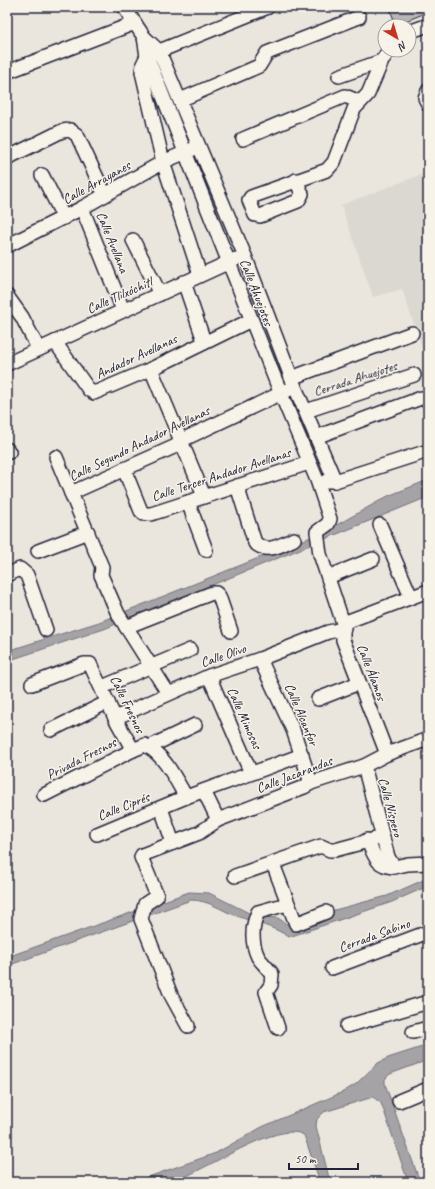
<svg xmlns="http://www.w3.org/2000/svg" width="435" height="1189" viewBox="0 0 435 1189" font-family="Caveat,sans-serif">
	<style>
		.built { fill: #dbd8d2 }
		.water { fill: #a6a3a6; stroke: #716f7b }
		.building { fill: #b8b6b5; stroke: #22223b; filter: url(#shadow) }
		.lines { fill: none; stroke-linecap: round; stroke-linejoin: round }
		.minor-casing { stroke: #22223b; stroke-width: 16 }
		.minor { stroke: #f7f3e8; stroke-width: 13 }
		.labels { text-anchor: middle; stroke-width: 3; stroke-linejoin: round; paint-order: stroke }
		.street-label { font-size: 14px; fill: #22223b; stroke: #f7f3e8 }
	</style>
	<defs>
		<filter id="shadow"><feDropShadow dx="3" dy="-3" stdDeviation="0" flood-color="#0004"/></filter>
	</defs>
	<rect width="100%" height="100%" fill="#eae6de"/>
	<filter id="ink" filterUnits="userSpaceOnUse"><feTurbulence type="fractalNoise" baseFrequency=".025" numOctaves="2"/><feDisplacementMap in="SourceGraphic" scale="8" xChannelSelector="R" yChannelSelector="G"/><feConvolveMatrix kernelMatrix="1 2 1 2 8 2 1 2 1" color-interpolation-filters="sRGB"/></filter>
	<g filter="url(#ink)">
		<!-- built -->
		<path class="built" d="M428 172V366L402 289 373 297 341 205Z"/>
		<!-- water -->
		<g class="water">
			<path d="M428 480V497L104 629 7 661V651L99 622 326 531 388 496Z"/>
			<path d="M428 878V886L392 902 289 937C273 926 255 923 237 916 222 911 209 900 191 900L7 966V957L189 892 209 893 255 916 278 918 291 927 331 911 387 896Z"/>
			<path d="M428 1045V1060L390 1074 385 1079V1084L420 1182H408L385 1114 381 1103 373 1097 324 1112 317 1119 316 1126 330 1182H320L304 1135C278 1119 204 1172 174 1181 163 1185 146 1182 134 1182L216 1153 262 1127 343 1092 356 1084 378 1063 388 1058Z"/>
		</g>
		<!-- building -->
		<path class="building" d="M389 7H428V12L396 25Z"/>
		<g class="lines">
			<defs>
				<g id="minor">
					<path d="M124 7 144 37 159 51 245 256 295 387 335 481"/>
					<path d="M409 32 428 25"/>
					<path d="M144 37 147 56 281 394 317 480 330 519 328 524 317 532 320 554 343 623V640L387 754"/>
					<path d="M152 54 268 7"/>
					<path d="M147 56 143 64 142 72 163 162 200 275"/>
					<path d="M7 72 135 23"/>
					<path d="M339 76 382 61"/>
					<path d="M428 91 425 98 428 104"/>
					<path d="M180 100 259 66 267 53 359 17"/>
					<path d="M243 139 345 96 360 102"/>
					<path d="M7 158 62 131 70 130 77 135 105 195"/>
					<path d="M42 175 64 218"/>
					<path d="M296 180 302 194 298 201 260 216 255 215 249 200 251 197 327 170 334 162 354 109 368 94 382 61 389 50"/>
					<path d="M82 208 123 310"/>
					<path d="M133 240 160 294"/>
					<path d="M7 246 82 208 163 162 193 149"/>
					<path d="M184 282 204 341"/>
					<path d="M7 296 22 317 38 348"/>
					<path d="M55 342 89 390 94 393 151 369 251 320"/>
					<path d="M7 364 236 259"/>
					<path d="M151 369 204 496"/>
					<path d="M291 378 412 333"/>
					<path d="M306 411 414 375"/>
					<path d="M316 437 421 398"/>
					<path d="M7 449 9 452"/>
					<path d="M56 457 71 493"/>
					<path d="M124 469 141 511 144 514H151L309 463"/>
					<path d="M327 481H335L428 451"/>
					<path d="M237 486 255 543C268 554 281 545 294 539"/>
					<path d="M188 502 206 550"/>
					<path d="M380 525 411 597"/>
					<path d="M38 551 88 532"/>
					<path d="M7 575 20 569 27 575 46 630"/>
					<path d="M328 577 373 559"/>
					<path d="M343 623 428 591"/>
					<path d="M126 627 212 593H216L219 596 231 631"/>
					<path d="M260 659 293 730 311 783"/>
					<path d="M209 676 251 773"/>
					<path d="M32 684 84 664H90L115 718 133 750 145 745C164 754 176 780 186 797"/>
					<path d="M102 687 190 650"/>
					<path d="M168 693 118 614 101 575 102 567 71 493 176 446 180 441 288 390"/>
					<path d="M318 699 359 683"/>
					<path d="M115 718 209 676 260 659 328 632 344 629"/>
					<path d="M51 730 108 702"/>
					<path d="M149 747 195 725"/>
					<path d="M364 766 388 857 394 867 408 864 428 863"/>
					<path d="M204 791 218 820"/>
					<path d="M44 795 133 750"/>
					<path d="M161 808 173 843"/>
					<path d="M97 834 186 797 302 755"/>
					<path d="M367 840C375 855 375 866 394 867"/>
					<path d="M273 864 296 924 326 912"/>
					<path d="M235 876 321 846 330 850H335L383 837"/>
					<path d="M332 968 428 932"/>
					<path d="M188 1026 171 995 141 919 145 904 157 896 141 857 142 855 199 833 218 820 304 787 311 783 364 766 387 754 428 739"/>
					<path d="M347 1026 428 1002"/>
					<path d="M278 1028 266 992 271 985 272 974C268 968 262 963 258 957 251 942 252 926 258 912L287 904"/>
					<path d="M413 1032 428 1028"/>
					<path d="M399 1101 428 1089"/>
				</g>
			</defs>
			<!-- minor casing -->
			<use href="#minor" class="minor-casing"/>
			<!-- minor -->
			<use href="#minor" class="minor"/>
		</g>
	</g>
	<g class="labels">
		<!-- street labels -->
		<g class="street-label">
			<text transform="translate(96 182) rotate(-29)" y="5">Calle Arrayanes</text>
			<text transform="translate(113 242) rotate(68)" y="5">Calle Avellana</text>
			<text transform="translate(257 292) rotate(69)" y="5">Calle Ahuejotes</text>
			<text transform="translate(119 295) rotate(-24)" y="5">Calle Tlilxóchitl</text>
			<text transform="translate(136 356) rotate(-25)" y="5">Andador Avellanas</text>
			<text transform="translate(355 378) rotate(-18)" y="5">Cerrada Ahuejotes</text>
			<text transform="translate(139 443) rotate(-26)" y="5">Calle Segundo Andador Avellanas</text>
			<text transform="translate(221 474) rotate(-18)" y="5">Calle Tercer Andador Avellanas</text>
			<text transform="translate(223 655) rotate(-19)" y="5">Calle Olivo</text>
			<text transform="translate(372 672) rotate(69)" y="5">Calle Álamos</text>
			<text transform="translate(128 704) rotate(64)" y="5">Calle Fresnos</text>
			<text transform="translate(302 714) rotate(67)" y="5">Calle Alcanfor</text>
			<text transform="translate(245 718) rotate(66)" y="5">Calle Mimosas</text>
			<text transform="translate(81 758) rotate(-27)" y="5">Privada Fresnos</text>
			<text transform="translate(294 774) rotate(-21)" y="5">Calle Jacarandas</text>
			<text transform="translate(123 806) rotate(-22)" y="5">Calle Ciprés</text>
			<text transform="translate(391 807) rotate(75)" y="5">Calle Níspero</text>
			<text transform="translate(374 935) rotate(-20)" y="5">Cerrada Sabino</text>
		</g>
	</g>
	<!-- margin -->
	<rect width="435" height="1189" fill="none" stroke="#f7f3e8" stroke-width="24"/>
	<rect x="12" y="12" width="411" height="1165" fill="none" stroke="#22223b" stroke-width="1.5" filter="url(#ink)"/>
	<!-- north arrow -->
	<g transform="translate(397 38) rotate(142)"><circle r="19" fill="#f7f3e8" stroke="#a29fa3"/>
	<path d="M0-3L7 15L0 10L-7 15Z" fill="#c8321e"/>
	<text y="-6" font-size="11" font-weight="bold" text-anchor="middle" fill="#22223b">N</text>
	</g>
	<!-- scale -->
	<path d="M289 1163v6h69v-6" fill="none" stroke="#22223b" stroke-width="2"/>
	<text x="295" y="1163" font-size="12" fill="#22223b" stroke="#f7f3e8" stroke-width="3" paint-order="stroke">50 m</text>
</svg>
